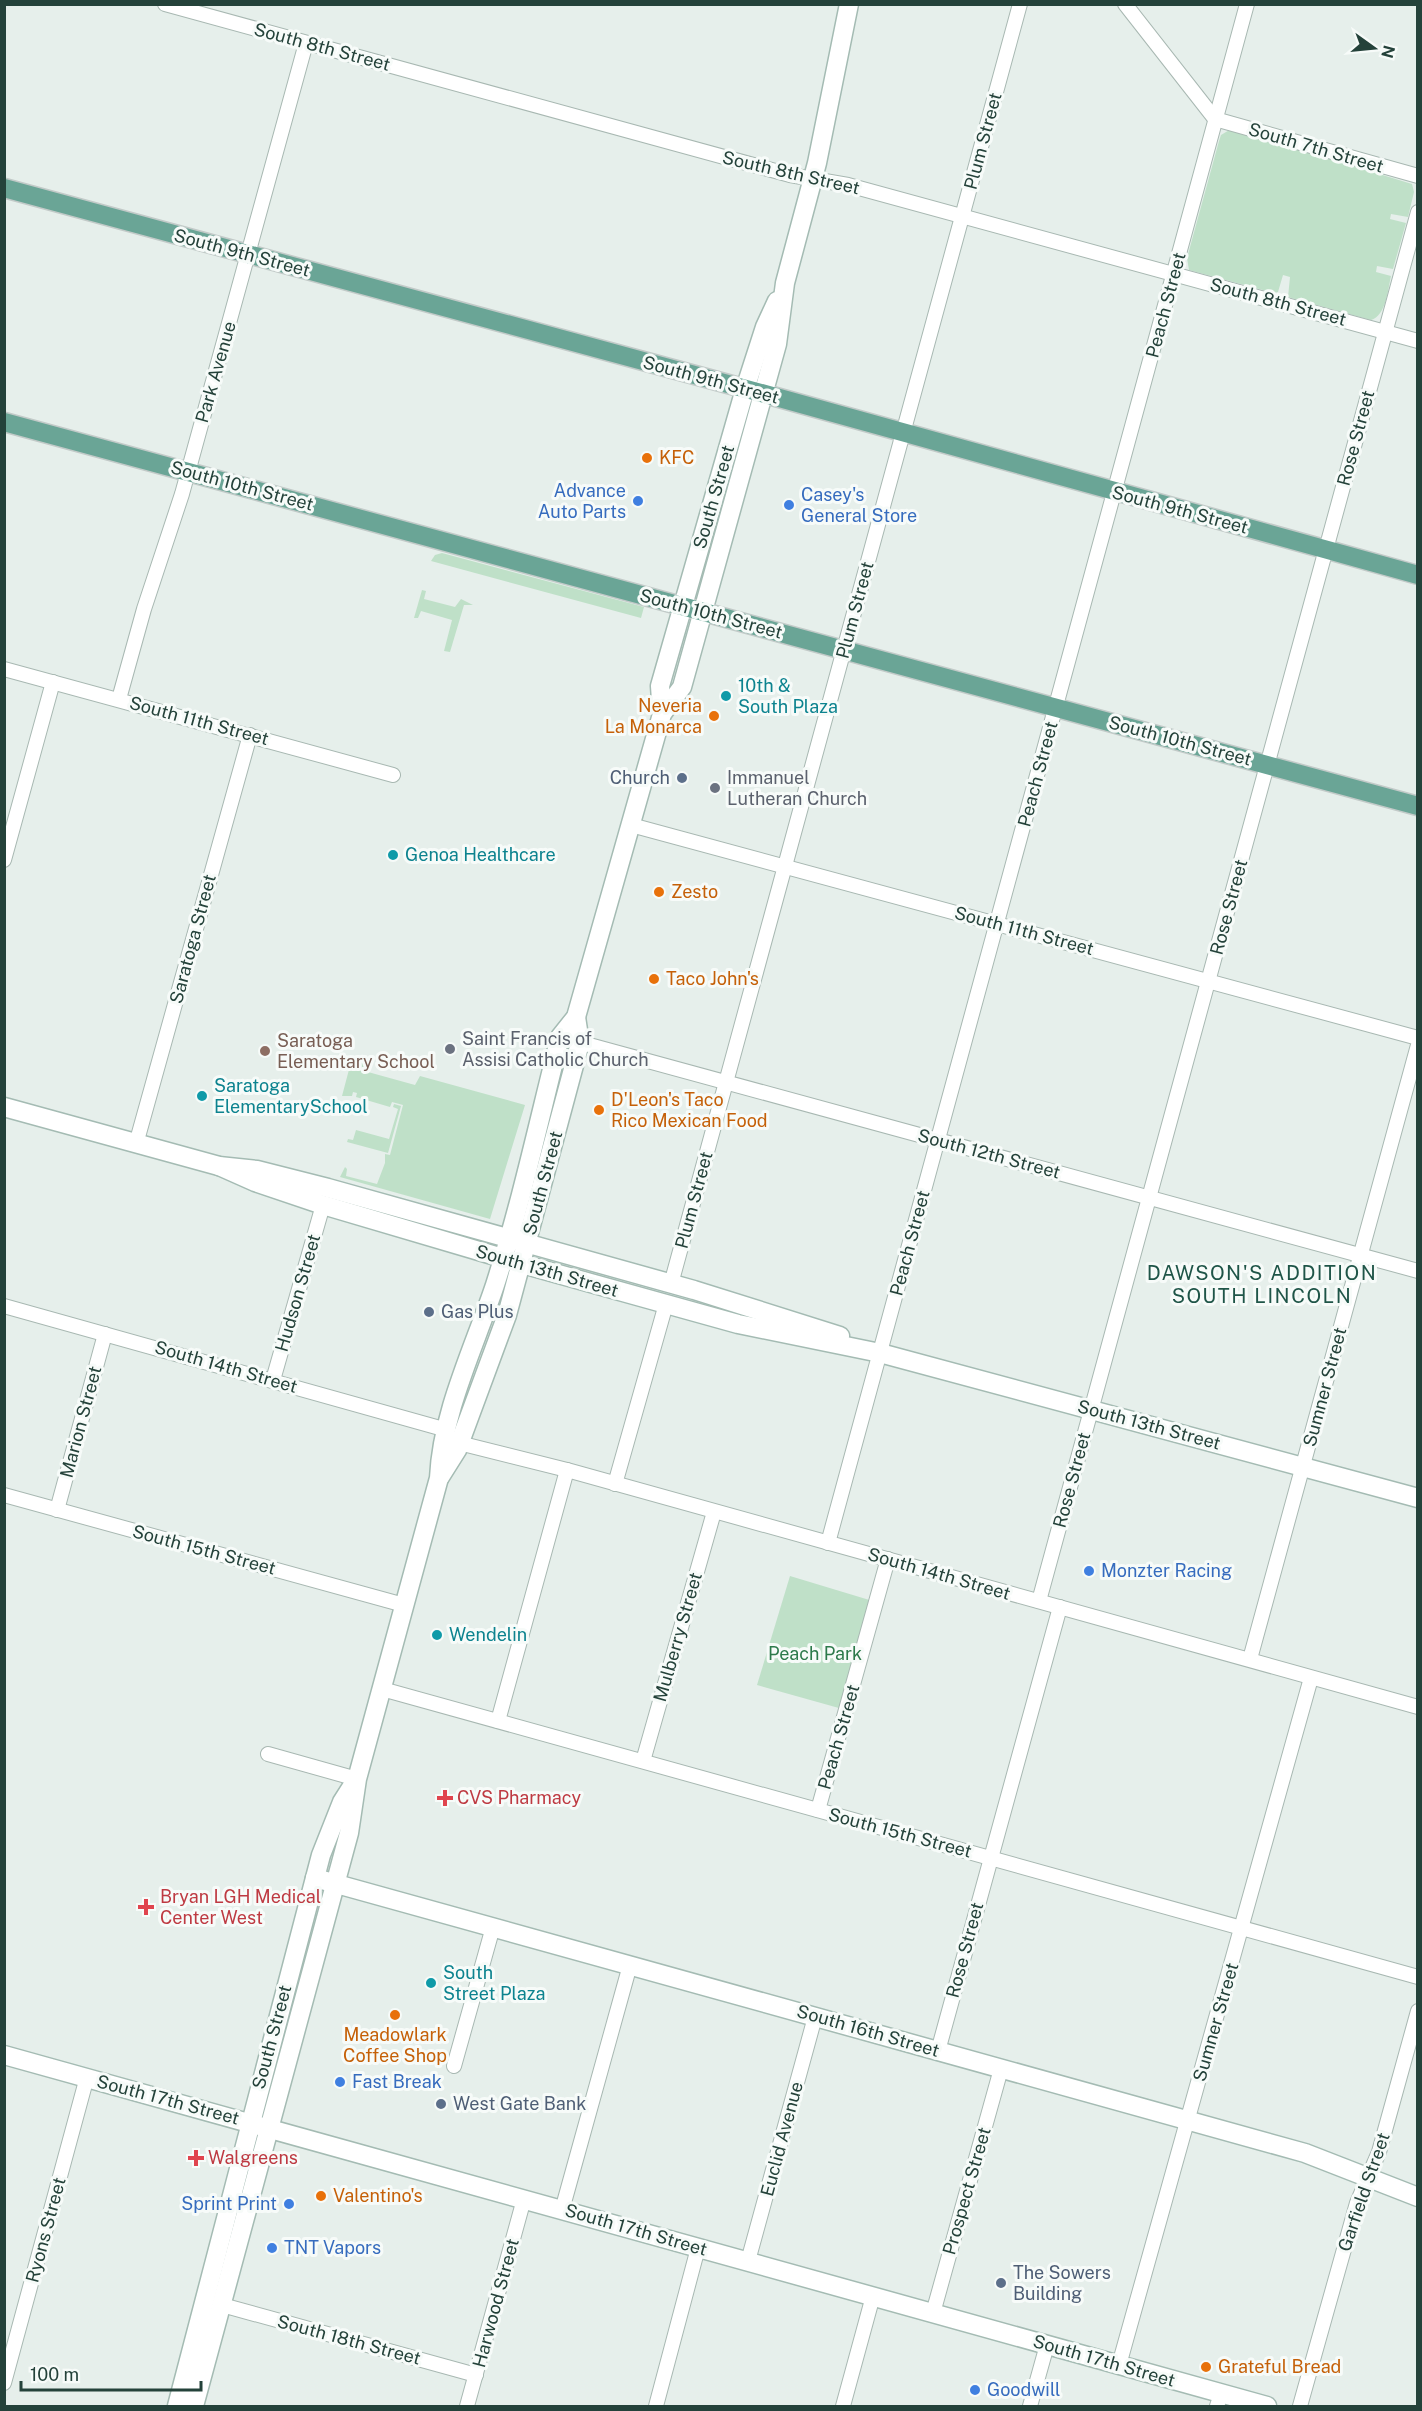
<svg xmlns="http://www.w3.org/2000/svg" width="1422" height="2411" viewBox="0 0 1422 2411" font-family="'Public Sans',sans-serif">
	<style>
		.green { fill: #bfe0c8 }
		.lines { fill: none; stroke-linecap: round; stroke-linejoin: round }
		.minor-casing { stroke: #a8b8b2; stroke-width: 16 }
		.secondary-casing { stroke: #a4bbb3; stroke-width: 21 }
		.primary-casing { stroke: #c2cac8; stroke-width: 21 }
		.minor { stroke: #fff; stroke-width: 14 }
		.secondary { stroke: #fff; stroke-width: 18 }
		.primary { stroke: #6aa596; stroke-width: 18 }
		.food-dot { fill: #e8710a; stroke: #f7fbf9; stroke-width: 2 }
		.shop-dot { fill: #3f7fe0; stroke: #f7fbf9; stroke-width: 2 }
		.culture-dot { fill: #0f9aa8; stroke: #f7fbf9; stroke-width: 2 }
		.service-dot { fill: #5c6f8a; stroke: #f7fbf9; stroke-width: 2 }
		.worship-dot { fill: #6b7280; stroke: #f7fbf9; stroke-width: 2 }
		.education-dot { fill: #8d6e63; stroke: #f7fbf9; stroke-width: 2 }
		.health-dot { fill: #e0444e; stroke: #f7fbf9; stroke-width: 2 }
		.labels { text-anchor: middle; stroke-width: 6; stroke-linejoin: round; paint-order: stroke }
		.street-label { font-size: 18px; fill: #24423a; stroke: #f7fbf9 }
		.food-label { font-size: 18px; fill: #c56008; stroke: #f7fbf9; text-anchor: start }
		.shop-label { font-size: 18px; fill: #366cbe; stroke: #f7fbf9; text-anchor: start }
		.culture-label { font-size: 18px; fill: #0d838f; stroke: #f7fbf9; text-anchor: start }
		.service-label { font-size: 18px; fill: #4e5e75; stroke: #f7fbf9; text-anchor: start }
		.worship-label { font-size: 18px; fill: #5b616d; stroke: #f7fbf9; text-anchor: start }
		.education-label { font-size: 18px; fill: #785e54; stroke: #f7fbf9; text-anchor: start }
		.park-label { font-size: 18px; fill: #2d7a4b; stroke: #f7fbf9 }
		.health-label { font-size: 18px; fill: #be3a42; stroke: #f7fbf9; text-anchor: start }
		.neighbourhood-label { font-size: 20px; letter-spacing: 1.5px; fill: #1f5548; stroke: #f7fbf9 }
	</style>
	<rect width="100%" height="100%" fill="#e6efeb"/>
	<!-- green -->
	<g class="green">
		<path d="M1231 129 1412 184 1414 192 1408 217 1391 214 1390 219 1406 223 1393 269 1377 266 1376 272 1391 276C1388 289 1386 316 1371 320L1288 297 1290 277 1283 275 1278 292 1274 293 1189 270 1187 258 1219 141 1221 135Z"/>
		<path d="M442 553 644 607 641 618 431 561 435 555Z"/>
		<path d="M422 590 426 591 424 599 455 607 461 599 473 605H464L450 652 444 651 452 620 421 611 418 618H414Z"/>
		<path d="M363 1060 370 1062 368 1072 415 1085 420 1076 525 1105 490 1219 340 1177 345 1167 347 1169 346 1176 377 1184 385 1163V1154L390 1155 403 1105 392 1102 390 1107 356 1097 357 1093 353 1092 352 1096H342L351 1062Z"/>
		<path d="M394 1104 401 1106 388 1153 347 1142 348 1139 353 1140 356 1130 389 1139 398 1109 393 1107Z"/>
		<path d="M790 1576 876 1602 846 1710 757 1685Z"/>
	</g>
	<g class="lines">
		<defs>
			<g id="minor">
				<path d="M165 4 790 175 848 185 1418 341"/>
				<path d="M1125 4 1215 119"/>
				<path d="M1215 119 1418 176"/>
				<path d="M4 669 393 775"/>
				<path d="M119 699 144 609 182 494 306 43"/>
				<path d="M631 825 1418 1038"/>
				<path d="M4 860 53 682"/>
				<path d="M560 1037 1418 1271"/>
				<path d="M136 1144 250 735"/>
				<path d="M671 1284 1020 4"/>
				<path d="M4 1306 447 1430"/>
				<path d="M273 1380 323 1205"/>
				<path d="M459 1443 567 1470 1418 1707"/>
				<path d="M615 1484 666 1304"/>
				<path d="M4 1495 404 1605"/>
				<path d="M57 1510 105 1334"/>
				<path d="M828 1543 1247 4"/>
				<path d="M1039 1601 1418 212"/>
				<path d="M1250 1659 1418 1045"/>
				<path d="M382 1689 1418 1977"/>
				<path d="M498 1721 567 1470"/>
				<path d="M268 1754 357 1779"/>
				<path d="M643 1761 714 1512"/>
				<path d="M818 1810 888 1559"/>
				<path d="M938 2051 1060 1607"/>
				<path d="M454 2066 493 1927"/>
				<path d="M562 2210 630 1965"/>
				<path d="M748 2261 815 2017"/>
				<path d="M222 2305 476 2375"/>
				<path d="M933 2313 1001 2069"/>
				<path d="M1119 2365 1311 1678"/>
				<path d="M4 2383 87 2077"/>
				<path d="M467 2406 524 2199"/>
				<path d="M656 2406 698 2248"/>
				<path d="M843 2406 873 2296"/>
				<path d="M1030 2406 1047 2345"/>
				<path d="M1217 2406 1221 2394"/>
				<path d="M1300 2406 1357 2203 1379 2152 1418 2011"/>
			</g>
			<g id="secondary">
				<path d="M662 714 660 686 745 389 765 327 777 301"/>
				<path d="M4 1107 219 1166 257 1170 328 1188 694 1290 840 1336"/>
				<path d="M219 1166 255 1182 323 1205 533 1267 738 1324 880 1353 1418 1498"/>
				<path d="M440 1477 457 1450 507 1315 580 1043 576 1017"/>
				<path d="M315 1878 1305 2153 1418 2197"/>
				<path d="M4 2055 1267 2406"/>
				<path d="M177 2406 321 1855 342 1802 356 1780"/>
				<path d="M194 2406 349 1833 357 1779 439 1478C442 1412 474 1348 495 1285 521 1204 539 1120 560 1037L576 1017 662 714 682 687 777 344 785 283 817 163 849 4"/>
			</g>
			<g id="primary">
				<path d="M4 188 765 394 1418 575"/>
				<path d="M4 422 1418 806"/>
			</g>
		</defs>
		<!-- minor casing -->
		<use href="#minor" class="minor-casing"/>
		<!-- secondary casing -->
		<use href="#secondary" class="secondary-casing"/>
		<!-- primary casing -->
		<use href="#primary" class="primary-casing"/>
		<!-- minor -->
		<use href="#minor" class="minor"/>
		<!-- secondary -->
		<use href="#secondary" class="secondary"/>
		<!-- primary -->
		<use href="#primary" class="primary"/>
	</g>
	<!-- markers -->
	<g class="food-dot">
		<circle cx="647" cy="458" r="6"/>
		<circle cx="714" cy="716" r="6"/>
		<circle cx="659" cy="892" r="6"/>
		<circle cx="654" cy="979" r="6"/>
		<circle cx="599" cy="1110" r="6"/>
		<circle cx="395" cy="2015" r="6"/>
		<circle cx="321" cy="2196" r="6"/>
		<circle cx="1206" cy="2367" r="6"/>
	</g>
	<g class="shop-dot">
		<circle cx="638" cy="501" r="6"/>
		<circle cx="789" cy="505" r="6"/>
		<circle cx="1089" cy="1571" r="6"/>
		<circle cx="340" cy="2082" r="6"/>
		<circle cx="289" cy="2204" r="6"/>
		<circle cx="272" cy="2248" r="6"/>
		<circle cx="975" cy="2390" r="6"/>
	</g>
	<g class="culture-dot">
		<circle cx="726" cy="696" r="6"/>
		<circle cx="393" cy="855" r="6"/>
		<circle cx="202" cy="1096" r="6"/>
		<circle cx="437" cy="1635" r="6"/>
		<circle cx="431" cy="1983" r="6"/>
	</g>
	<g class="service-dot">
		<circle cx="682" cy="778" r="6"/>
		<circle cx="429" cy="1312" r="6"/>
		<circle cx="441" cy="2104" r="6"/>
		<circle cx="1001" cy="2283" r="6"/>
	</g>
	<g class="worship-dot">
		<circle cx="715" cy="788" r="6"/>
		<circle cx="450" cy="1049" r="6"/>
	</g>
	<circle class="education-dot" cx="265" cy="1051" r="6"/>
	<g class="health-dot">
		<path d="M442 1789h6v6h6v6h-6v6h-6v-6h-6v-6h6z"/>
		<path d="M143 1898h6v6h6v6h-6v6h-6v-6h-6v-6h6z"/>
		<path d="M193 2149h6v6h6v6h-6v6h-6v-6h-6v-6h6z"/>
	</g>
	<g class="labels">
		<!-- street labels -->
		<g class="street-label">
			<text transform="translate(322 47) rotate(15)" y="6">South 8th Street</text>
			<text transform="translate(983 141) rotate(-75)" y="6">Plum Street</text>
			<text transform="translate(1316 148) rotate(16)" y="6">South 7th Street</text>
			<text transform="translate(791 173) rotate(13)" y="6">South 8th Street</text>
			<text transform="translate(242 253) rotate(15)" y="6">South 9th Street</text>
			<text transform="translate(1278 302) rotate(15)" y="6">South 8th Street</text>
			<text transform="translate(1166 305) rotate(-75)" y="6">Peach Street</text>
			<text transform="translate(216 372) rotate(-74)" y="6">Park Avenue</text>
			<text transform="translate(711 380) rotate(15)" y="6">South 9th Street</text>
			<text transform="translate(1356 438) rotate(-75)" y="6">Rose Street</text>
			<text transform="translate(242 486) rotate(15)" y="6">South 10th Street</text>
			<text transform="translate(714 497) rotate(-74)" y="6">South Street</text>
			<text transform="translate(1180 510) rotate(15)" y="6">South 9th Street</text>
			<text transform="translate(855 610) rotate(-75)" y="6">Plum Street</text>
			<text transform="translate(711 614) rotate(15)" y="6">South 10th Street</text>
			<text transform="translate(199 721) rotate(15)" y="6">South 11th Street</text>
			<text transform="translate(1180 741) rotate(15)" y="6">South 10th Street</text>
			<text transform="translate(1038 774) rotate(-75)" y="6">Peach Street</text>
			<text transform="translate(1229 907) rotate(-75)" y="6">Rose Street</text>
			<text transform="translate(1024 931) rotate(15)" y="6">South 11th Street</text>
			<text transform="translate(193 939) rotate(-75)" y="6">Saratoga Street</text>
			<text transform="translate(989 1154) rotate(15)" y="6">South 12th Street</text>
			<text transform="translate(543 1183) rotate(-75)" y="6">South Street</text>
			<text transform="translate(694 1200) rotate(-75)" y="6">Plum Street</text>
			<text transform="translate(910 1243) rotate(-75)" y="6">Peach Street</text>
			<text transform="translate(547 1271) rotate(16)" y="6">South 13th Street</text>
			<text transform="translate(298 1293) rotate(-74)" y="6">Hudson Street</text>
			<text transform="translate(226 1367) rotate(16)" y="6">South 14th Street</text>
			<text transform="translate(1325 1387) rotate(-75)" y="6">Sumner Street</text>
			<text transform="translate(81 1422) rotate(-75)" y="6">Marion Street</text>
			<text transform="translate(1149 1425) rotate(15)" y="6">South 13th Street</text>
			<text transform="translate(1072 1480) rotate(-75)" y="6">Rose Street</text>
			<text transform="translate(204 1550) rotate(15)" y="6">South 15th Street</text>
			<text transform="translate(939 1574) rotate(16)" y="6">South 14th Street</text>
			<text transform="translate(678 1637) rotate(-74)" y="6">Mulberry Street</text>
			<text transform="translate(839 1737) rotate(-74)" y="6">Peach Street</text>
			<text transform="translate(900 1833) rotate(15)" y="6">South 15th Street</text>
			<text transform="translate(965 1950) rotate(-75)" y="6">Rose Street</text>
			<text transform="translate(1216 2022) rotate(-74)" y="6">Sumner Street</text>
			<text transform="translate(868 2031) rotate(16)" y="6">South 16th Street</text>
			<text transform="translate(272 2037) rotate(-75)" y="6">South Street</text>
			<text transform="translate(168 2100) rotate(15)" y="6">South 17th Street</text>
			<text transform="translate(782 2139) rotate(-75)" y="6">Euclid Avenue</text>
			<text transform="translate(967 2191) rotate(-74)" y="6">Prospect Street</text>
			<text transform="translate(1364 2192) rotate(-71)" y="6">Garfield Street</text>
			<text transform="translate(46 2230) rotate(-75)" y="6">Ryons Street</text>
			<text transform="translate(636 2230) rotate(16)" y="6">South 17th Street</text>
			<text transform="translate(496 2303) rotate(-75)" y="6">Harwood Street</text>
			<text transform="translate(349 2340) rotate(15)" y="6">South 18th Street</text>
			<text transform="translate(1104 2361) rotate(16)" y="6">South 17th Street</text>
		</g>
		<!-- food labels -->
		<g class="food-label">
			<text x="659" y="464">KFC</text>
			<text x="702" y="712" text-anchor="end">Neveria<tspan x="702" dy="21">La Monarca</tspan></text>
			<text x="671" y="898">Zesto</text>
			<text x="666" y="985">Taco John's</text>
			<text x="611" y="1106">D'Leon's Taco<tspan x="611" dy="21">Rico Mexican Food</tspan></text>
			<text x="395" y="2041" text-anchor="middle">Meadowlark<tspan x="395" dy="21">Coffee Shop</tspan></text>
			<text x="333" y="2202">Valentino's</text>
			<text x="1218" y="2373">Grateful Bread</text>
		</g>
		<!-- shop labels -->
		<g class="shop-label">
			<text x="626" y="497" text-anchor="end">Advance<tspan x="626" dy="21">Auto Parts</tspan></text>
			<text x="801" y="501">Casey's<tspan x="801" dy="21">General Store</tspan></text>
			<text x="1101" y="1577">Monzter Racing</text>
			<text x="352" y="2088">Fast Break</text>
			<text x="277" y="2210" text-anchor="end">Sprint Print</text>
			<text x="284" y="2254">TNT Vapors</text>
			<text x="987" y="2396">Goodwill</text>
		</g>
		<!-- culture labels -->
		<g class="culture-label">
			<text x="738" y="692">10th &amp;<tspan x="738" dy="21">South Plaza</tspan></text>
			<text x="405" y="861">Genoa Healthcare</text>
			<text x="214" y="1092">Saratoga<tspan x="214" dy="21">ElementarySchool</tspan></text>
			<text x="449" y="1641">Wendelin</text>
			<text x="443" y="1979">South<tspan x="443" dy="21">Street Plaza</tspan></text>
		</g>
		<!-- service labels -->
		<g class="service-label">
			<text x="670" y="784" text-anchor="end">Church</text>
			<text x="441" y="1318">Gas Plus</text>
			<text x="453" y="2110">West Gate Bank</text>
			<text x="1013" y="2279">The Sowers<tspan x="1013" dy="21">Building</tspan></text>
		</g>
		<!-- worship labels -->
		<g class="worship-label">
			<text x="727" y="784">Immanuel<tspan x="727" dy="21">Lutheran Church</tspan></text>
			<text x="462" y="1045">Saint Francis of<tspan x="462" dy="21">Assisi Catholic Church</tspan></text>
		</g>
		<!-- education labels -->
		<g class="education-label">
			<text x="277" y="1047">Saratoga<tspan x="277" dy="21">Elementary School</tspan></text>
		</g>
		<!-- park labels -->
		<g class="park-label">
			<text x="815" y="1660">Peach Park</text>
		</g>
		<!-- health labels -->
		<g class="health-label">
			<text x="457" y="1804">CVS Pharmacy</text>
			<text x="160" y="1903">Bryan LGH Medical<tspan x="160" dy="21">Center West</tspan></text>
			<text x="208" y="2164">Walgreens</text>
		</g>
		<!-- neighbourhood labels -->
		<g class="neighbourhood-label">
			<text x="1262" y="1280">DAWSON'S ADDITION<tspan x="1262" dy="23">SOUTH LINCOLN</tspan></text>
		</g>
	</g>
	<!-- border -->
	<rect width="1422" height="2411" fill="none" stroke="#24423a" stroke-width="12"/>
	<!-- north arrow -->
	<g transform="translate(1374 48) rotate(105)" stroke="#f7fbf9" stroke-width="4.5" paint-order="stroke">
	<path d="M0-4.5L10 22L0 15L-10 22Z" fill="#24423a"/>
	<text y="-9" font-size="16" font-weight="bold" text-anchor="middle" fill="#24423a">N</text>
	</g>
	<!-- scale -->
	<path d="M21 2381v9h180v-9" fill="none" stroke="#24423a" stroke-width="3"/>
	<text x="30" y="2381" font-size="18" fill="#24423a" stroke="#f7fbf9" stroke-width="4.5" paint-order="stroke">100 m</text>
</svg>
